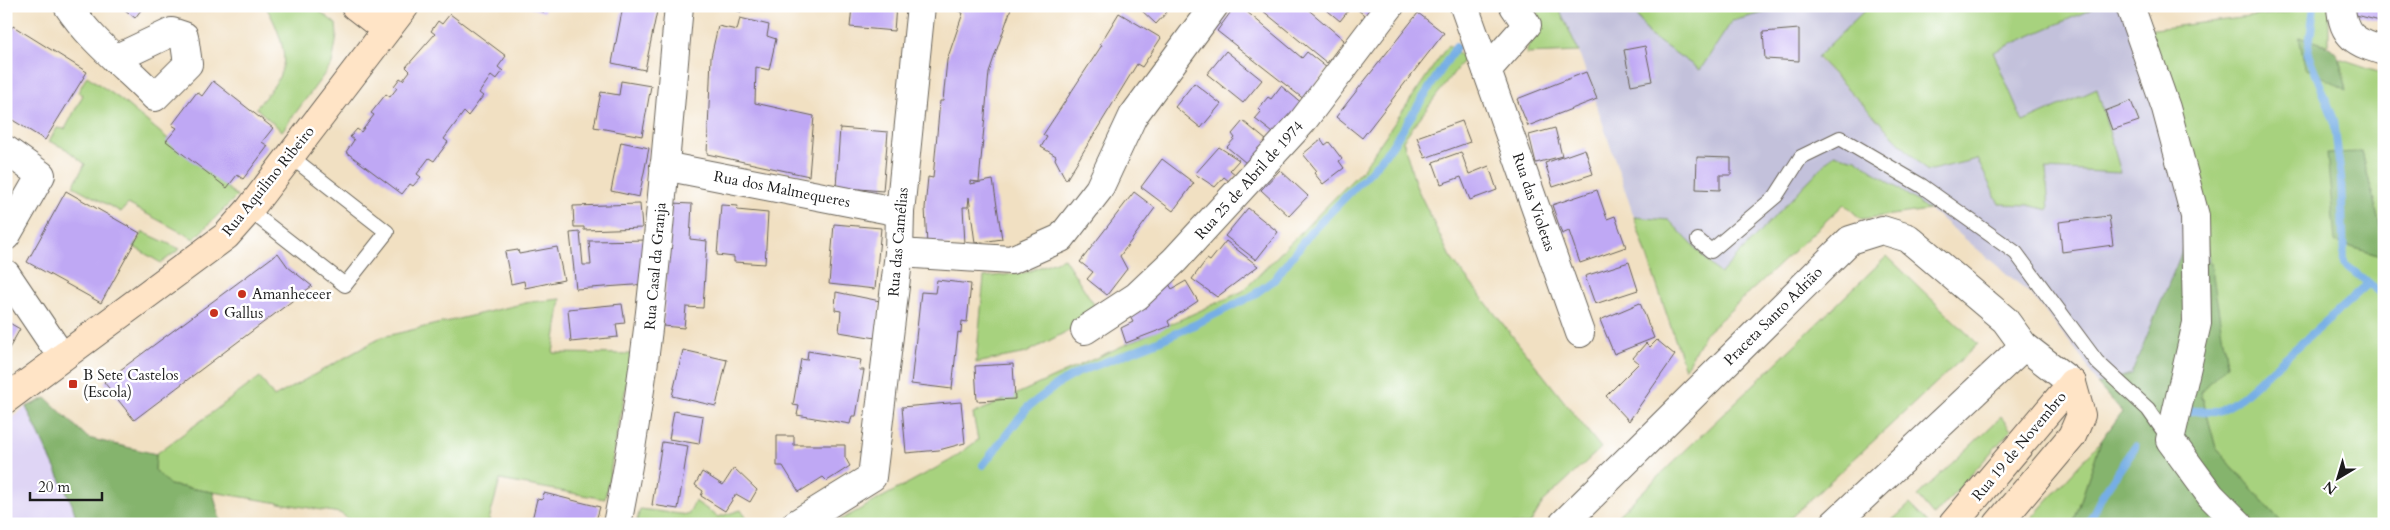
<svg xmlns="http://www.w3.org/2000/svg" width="2390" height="530" viewBox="0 0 2390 530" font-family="Cardo,serif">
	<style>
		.built { fill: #dfd5f5 }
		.industrial { fill: #c3c1db }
		.green { fill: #a7d27e; stroke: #62774d }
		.forest { fill: #85b46d; stroke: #506844 }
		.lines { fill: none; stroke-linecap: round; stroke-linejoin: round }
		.stream { stroke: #76aee5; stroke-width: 8 }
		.building { fill: #bfa8f4 }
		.lane-casing { stroke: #676156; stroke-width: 16 }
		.street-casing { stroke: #676156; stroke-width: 30 }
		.secondary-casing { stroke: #676156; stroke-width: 30 }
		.lane { stroke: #fff; stroke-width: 14 }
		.street { stroke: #fff; stroke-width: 28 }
		.secondary { stroke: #ffe4c6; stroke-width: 28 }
		.poi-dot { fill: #c8321e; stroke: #fff; stroke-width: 2 }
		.labels { text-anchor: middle; stroke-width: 5; stroke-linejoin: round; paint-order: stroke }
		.street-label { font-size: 15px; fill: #1c1c1c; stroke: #fff }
		.poi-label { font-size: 15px; fill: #1c1c1c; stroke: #fff; text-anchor: start }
	</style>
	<rect width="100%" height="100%" fill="#fff"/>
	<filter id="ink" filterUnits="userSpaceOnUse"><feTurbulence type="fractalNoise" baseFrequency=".02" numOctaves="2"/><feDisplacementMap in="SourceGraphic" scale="10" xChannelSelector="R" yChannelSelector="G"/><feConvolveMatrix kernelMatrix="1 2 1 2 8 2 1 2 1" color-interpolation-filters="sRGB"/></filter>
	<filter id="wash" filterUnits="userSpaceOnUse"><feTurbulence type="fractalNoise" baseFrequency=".0096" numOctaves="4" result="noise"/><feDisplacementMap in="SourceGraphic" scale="20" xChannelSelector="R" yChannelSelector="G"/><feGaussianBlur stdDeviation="1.12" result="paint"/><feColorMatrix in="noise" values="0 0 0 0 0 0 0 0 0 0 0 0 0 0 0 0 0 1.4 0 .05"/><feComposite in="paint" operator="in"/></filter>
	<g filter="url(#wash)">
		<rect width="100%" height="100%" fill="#f1e0c2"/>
		<!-- built -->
		<path class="built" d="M26 407 72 504 78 524H6V422Z"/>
		<!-- industrial -->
		<path class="industrial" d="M1558 6H1631L1640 20 1700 70 1732 21 1790 6H1869L1817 58 1927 171 1978 159 1999 204 2029 205 2049 210 2046 169 2097 90 2023 122 1993 52 2099 6H2139L2194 174 2211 263 2184 248 2131 374 2097 384 2083 359 2032 295 1939 217 1856 159 1834 154 1720 274 1669 220 1634 217 1579 52Z"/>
		<!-- green -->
		<g class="green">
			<path d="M265 6H313L336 24 337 36 332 64 282 131 256 108C266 95 280 82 283 65 287 50 274 18 265 6Z"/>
			<path d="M1540 6H1558L1579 52 1526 54Z"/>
			<path d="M1631 6H1790L1732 21 1700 70 1649 35Z"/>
			<path d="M1869 6H2099L1993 52 2023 122 2097 89 2121 173 2046 169 2049 210 2029 205 1999 204 1977 159 1927 171 1817 57Z"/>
			<path d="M2296 6H2329V45L2299 38 2346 89 2339 58 2384 73V242L2362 152 2335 242 2384 257V524H2283L2216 448 2201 392 2227 364 2194 174 2147 30 2295 11Z"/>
			<path d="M1448 45 1465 58 1403 140 1416 186 1450 257 1601 448 1543 502 1530 524H833L951 460 978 440 973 414 1243 291 1362 170Z"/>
			<path d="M87 76 120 99 237 196 194 239 128 204 121 212 73 186 85 164 66 149 49 141 57 128 65 129 83 95 78 92Z"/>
			<path d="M1834 154 1856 159 1929 210 1861 219 1844 204 1704 335 1685 369 1634 217 1669 220 1720 274Z"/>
			<path d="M143 232 180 249 161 263 134 247Z"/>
			<path d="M1887 256 1978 344 1784 524H1609Z"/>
			<path d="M1064 258 1097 309 1077 326 1026 353 976 363 984 277 1024 273Z"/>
			<path d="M561 299 553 353 632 354 605 499 500 480 488 524H355L340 513 170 485 155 470 156 454 260 377 274 397 382 337 530 302Z"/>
			<path d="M2001 417 2011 430 1934 516 1917 496Z"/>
			<path d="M2101 441 2073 524H2026Z"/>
			<path d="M695 501 718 517 741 510 751 524H636L640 509 688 515Z"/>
			<path d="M1910 504 1928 522 1927 524H1888Z"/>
		</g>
		<!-- forest -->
		<g class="forest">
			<path d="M2299 37C2341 48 2337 49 2347 90L2305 68Z"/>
			<path d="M2362 152 2384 242V257L2335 242 2327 153Z"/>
			<path d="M2184 247 2211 263 2227 365 2201 392 2216 448 2283 524H2073L2101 441 2122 412 2097 384 2131 374Z"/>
			<path d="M46 398 88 438 156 454 155 470 170 485 213 492 221 524H78L72 504 26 407Z"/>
		</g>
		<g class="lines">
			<!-- stream -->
			<g class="stream">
				<path d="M2314 6 2308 54 2334 120 2341 178 2344 264 2384 295"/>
				<path d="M2188 411H2219L2238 400 2369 283"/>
				<path d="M983 465 1028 407 1058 384 1079 372 1154 343 1194 325 1252 296 1274 280 1311 232 1371 171 1391 147 1456 47"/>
				<path d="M2088 524 2103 494 2135 447"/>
			</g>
		</g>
		<g id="blocks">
			<!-- building -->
			<g class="building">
				<path d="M126 6H144L135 18 124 9Z"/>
				<path d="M524 6H545L544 12Z"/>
				<path d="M623 6 657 11 645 70 612 63Z"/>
				<path d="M722 6H743L741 12Z"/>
				<path d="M852 6H896L894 31 850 27Z"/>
				<path d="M957 6H1012L989 72 979 182 970 181V184L993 180 1002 239 975 243 969 197 968 207H963L965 244 927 245 925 208 928 177 933 178 940 101H943L947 60 963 13 956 10Z"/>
				<path d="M1141 6H1161L1167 12 1156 24 1139 8Z"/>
				<path d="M1235 6H1240L1302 58 1307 52 1327 68 1305 100 1217 31Z"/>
				<path d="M1257 6H1304L1344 40 1327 63Z"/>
				<path d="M1322 6H1352L1340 21Z"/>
				<path d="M1353 6H1377L1368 18Z"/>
				<path d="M2353 6H2384V22L2352 14Z"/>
				<path d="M1119 13 1161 38 1142 67 1137 64 1066 180 1055 159 1056 156 1041 147 1047 137 1043 135 1102 45 1100 44Z"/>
				<path d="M1418 13 1444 33 1362 138 1336 117Z"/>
				<path d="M450 14 506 56 498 67 503 71 496 80 491 76 479 93 483 96 468 116 464 112 444 139 448 142 434 161 429 158 417 174 421 177 413 186 410 184 402 194 346 152 354 140 350 137 357 129 361 132 374 115 371 113 386 94 390 97 397 88 394 86 400 78 403 80 410 71 406 67 435 34 431 31 438 21 442 24Z"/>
				<path d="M740 18 769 25 767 36 776 39 769 70 756 67 755 103 814 116 809 176 707 154 711 57 718 26 737 30Z"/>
				<path d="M13 26 87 72 45 140 6 116V37Z"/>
				<path d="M1799 29V61L1765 59 1763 32Z"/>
				<path d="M1645 46 1652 81 1631 85 1624 50Z"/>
				<path d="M1226 51 1262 80 1243 103 1207 74Z"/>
				<path d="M1586 72 1597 99 1528 126 1517 99Z"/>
				<path d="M213 81 273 128 262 142 268 146 243 179 237 175 227 188 166 141 177 128 172 125 197 92 202 96Z"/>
				<path d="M621 81 651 86 642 136 594 127 601 92 619 95Z"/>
				<path d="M1194 83 1221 104 1201 128 1175 107Z"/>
				<path d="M1281 86 1303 104 1277 136 1255 119 1261 112 1258 109 1268 97 1271 99Z"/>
				<path d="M2131 101 2139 121 2112 130 2105 111Z"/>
				<path d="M1243 121 1272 145 1252 168 1227 147 1235 138 1232 134Z"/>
				<path d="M1462 121 1470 142 1425 158 1417 137Z"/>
				<path d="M840 128 888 132 883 191 836 187Z"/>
				<path d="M1555 128 1562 156 1536 163 1529 135Z"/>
				<path d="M1321 139 1325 145 1329 142 1342 159 1339 161 1344 168 1323 184 1314 173 1317 171 1303 154Z"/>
				<path d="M621 142 649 148 639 197 611 191Z"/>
				<path d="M1219 147 1239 160 1230 170 1236 175 1230 182 1224 177 1215 187 1195 174Z"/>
				<path d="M1585 149 1593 174 1553 187 1545 163Z"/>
				<path d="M1461 152 1469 174 1489 166 1497 190 1470 200 1461 177 1441 184 1433 162Z"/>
				<path d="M1697 157 1731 158V175H1720V190L1696 189Z"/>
				<path d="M1162 159 1194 183 1173 211 1141 187Z"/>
				<path d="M1280 170 1308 196 1289 216 1261 190Z"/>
				<path d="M1597 190 1607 219 1615 216 1626 247 1580 263 1569 231 1562 234 1552 205Z"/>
				<path d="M66 191 140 233 101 303 27 262Z"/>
				<path d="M1134 192 1155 208 1120 256 1127 269 1107 295 1087 279 1093 272 1080 262Z"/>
				<path d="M671 203 692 204 690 239 707 241 703 308 686 307 684 328 663 326Z"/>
				<path d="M640 204 642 228 584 230V227H574L573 206Z"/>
				<path d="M721 205 738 206 737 210 768 213 765 264 734 262V257L717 255Z"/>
				<path d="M1248 208 1278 232 1256 260 1225 236Z"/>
				<path d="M2109 216 2113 245 2062 252 2059 222Z"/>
				<path d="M834 224 881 228 875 289 829 284Z"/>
				<path d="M580 232 583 265H591L589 241 649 240 648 284 576 289 570 233Z"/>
				<path d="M1226 241 1258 266 1217 297 1192 279 1207 259 1210 261Z"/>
				<path d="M557 247 564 280 525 288 524 281 511 284 505 252 518 250 519 254Z"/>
				<path d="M278 253 288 267 312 286 134 420 104 382Z"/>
				<path d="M1629 262 1638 290 1595 304 1585 276Z"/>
				<path d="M1166 279 1172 289 1186 281 1198 301 1168 321 1170 326 1126 343 1121 328 1133 322 1128 313Z"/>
				<path d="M937 280 971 284 967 322 962 321 961 333 958 332 952 389 911 384 921 292 935 293Z"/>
				<path d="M836 292 880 301 876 338 839 332 841 311 835 310Z"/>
				<path d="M1640 303 1654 338 1614 354 1600 320Z"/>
				<path d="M622 304 625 323 616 324 618 337 571 342 568 309Z"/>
				<path d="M6 321 20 329 6 354Z"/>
				<path d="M1657 340 1675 355 1629 421 1606 396 1639 363 1633 358 1646 343 1650 347Z"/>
				<path d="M683 350 727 360 716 406 672 396Z"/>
				<path d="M808 351 861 360 859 370H864L856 416H852L850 424 797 415 799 406 793 405 801 359 807 360Z"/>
				<path d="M1013 364 1015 399 977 401 975 366Z"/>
				<path d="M961 402 965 443 939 450 906 453 902 407Z"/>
				<path d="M674 411 703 416 699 444 669 439Z"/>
				<path d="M777 436H794V445H845V457L850 466 827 481 823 477 799 492 783 466H777Z"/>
				<path d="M662 442 688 446 678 509 652 505Z"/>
				<path d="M734 468 757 490 750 502 736 494 725 511 701 496 703 491 695 485 702 472 723 485Z"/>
				<path d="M544 493 600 507 595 524H531L537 499 542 500Z"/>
			</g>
		</g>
	</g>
	<g filter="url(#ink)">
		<use href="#blocks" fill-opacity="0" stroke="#676156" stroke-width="1"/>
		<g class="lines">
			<defs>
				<g id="lane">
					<path d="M249 210 345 285 387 232 290 156"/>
					<path d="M1698 240 1711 251 1776 196 1801 157 1840 138 1922 186 2016 253 2097 362 2148 409 2170 440"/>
				</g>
				<g id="street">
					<path d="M68 6C91 41 126 67 155 97L188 64 184 36 172 32 115 59"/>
					<path d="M1464 6 1580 333"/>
					<path d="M2130 6 2166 108 2195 216 2197 323 2170 440 2211 496 2239 524"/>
					<path d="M2341 6C2342 37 2357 43 2384 51"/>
					<path d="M1487 70 1527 25 1514 6"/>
					<path d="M6 150 41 175 6 236"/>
					<path d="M664 166 900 212"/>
					<path d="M899 253 1011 260 1061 238 1099 189 1133 116 1214 6"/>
					<path d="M6 274 62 357"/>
					<path d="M1085 330 1137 296 1175 260 1302 122 1390 6"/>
					<path d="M617 524C652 353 663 180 679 6"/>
					<path d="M796 524 872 477 899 253 900 212 921 6"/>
					<path d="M1563 524 1850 240 1882 230 1908 238 2005 320 2024 346 2072 383"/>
					<path d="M1834 524 2024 346"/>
				</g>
				<g id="secondary">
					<path d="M355 6 386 30"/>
					<path d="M6 399 226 236 249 210 405 6"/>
					<path d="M1953 524 2072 383"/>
					<path d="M1998 524 2072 436 2081 415 2072 383"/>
				</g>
			</defs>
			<!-- lane casing -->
			<use href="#lane" class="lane-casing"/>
			<!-- street casing -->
			<use href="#street" class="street-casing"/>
			<!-- secondary casing -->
			<use href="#secondary" class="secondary-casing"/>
			<!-- lane -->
			<use href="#lane" class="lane"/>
			<!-- street -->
			<use href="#street" class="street"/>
			<!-- secondary -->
			<use href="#secondary" class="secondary"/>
		</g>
	</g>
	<!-- markers -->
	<g class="poi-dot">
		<circle cx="242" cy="294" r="5"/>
		<circle cx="214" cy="313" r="5"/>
		<rect x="68" y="379" width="10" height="10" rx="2.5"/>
	</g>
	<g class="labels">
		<!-- street labels -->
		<g class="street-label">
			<text transform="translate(1249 180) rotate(-48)" y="5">Rua 25 de Abril de 1974</text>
			<text transform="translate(268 181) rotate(-51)" y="5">Rua Aquilino Ribeiro</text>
			<text transform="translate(782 189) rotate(11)" y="5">Rua dos Malmequeres</text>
			<text transform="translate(1534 202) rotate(71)" y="5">Rua das Violetas</text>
			<text transform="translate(898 242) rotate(-85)" y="5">Rua das Camélias</text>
			<text transform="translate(655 266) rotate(-85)" y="5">Rua Casal da Granja</text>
			<text transform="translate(1773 316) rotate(-45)" y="5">Praceta Santo Adrião</text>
			<text transform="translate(2019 446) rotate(-50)" y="5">Rua 19 de Novembro</text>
		</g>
		<!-- poi labels -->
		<g class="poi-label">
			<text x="252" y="299">Amanheceer</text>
			<text x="224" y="318">Gallus</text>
			<text x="83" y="380">B Sete Castelos<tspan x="83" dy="17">(Escola)</tspan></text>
		</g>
	</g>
	<!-- margin -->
	<rect width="2390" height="530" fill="none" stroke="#fff" stroke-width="25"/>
	<!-- north arrow -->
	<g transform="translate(2338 478) rotate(218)" stroke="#ffffff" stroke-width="4" paint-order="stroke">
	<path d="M0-4L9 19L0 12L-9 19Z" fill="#1c1c1c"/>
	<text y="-8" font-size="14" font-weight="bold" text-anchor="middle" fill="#1c1c1c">N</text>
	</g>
	<!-- scale -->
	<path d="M30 492v8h72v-8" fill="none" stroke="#1c1c1c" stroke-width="2.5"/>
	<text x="38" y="492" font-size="15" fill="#1c1c1c" stroke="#ffffff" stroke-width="4" paint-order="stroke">20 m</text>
</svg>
